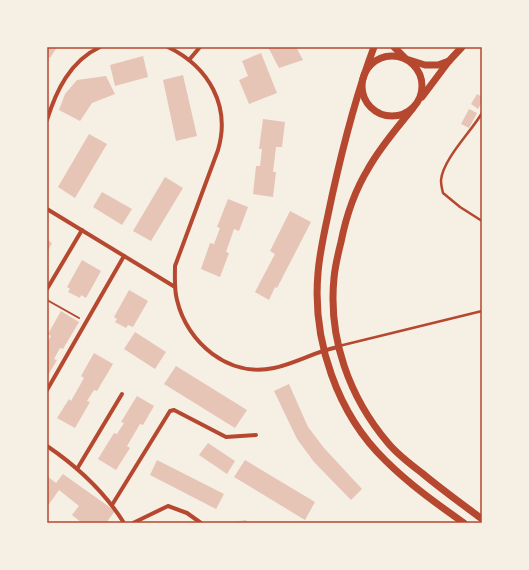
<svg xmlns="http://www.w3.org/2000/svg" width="529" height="570" viewBox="0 0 529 570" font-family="'Titillium Web',sans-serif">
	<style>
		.building { fill: #e6c5b7 }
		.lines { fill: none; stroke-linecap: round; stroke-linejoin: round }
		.path { stroke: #b5482f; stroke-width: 2 }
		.service { stroke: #b5482f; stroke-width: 2.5 }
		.minor { stroke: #b5482f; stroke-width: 4 }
		.secondary { stroke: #b5482f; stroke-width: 7 }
		.neatline { fill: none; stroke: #b5482f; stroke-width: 1.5 }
	</style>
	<rect width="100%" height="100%" fill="#f6efe4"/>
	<!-- building -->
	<g class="building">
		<path d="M47 47H57L50 58 47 56Z"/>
		<path d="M268 47H296L303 60 279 68Z"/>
		<path d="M261 53 277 93 249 104 239 80 248 76 242 61Z"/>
		<path d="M143 56 148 77 115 86 110 65Z"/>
		<path d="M183 75 197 136 176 141 163 80Z"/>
		<path d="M106 76 115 94 92 103 80 121 59 110 65 94 77 80Z"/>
		<path d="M477 94 482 97V102L478 109 471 104Z"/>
		<path d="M469 109 477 113 469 128 461 124Z"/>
		<path d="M263 119 285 122 282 147H276L273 172H276L273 197 253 194 256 166H260L262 149H259Z"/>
		<path d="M89 134 107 144 75 198 58 187Z"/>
		<path d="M165 177 183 188 151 241 133 231Z"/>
		<path d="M102 192 132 209 122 225 93 207Z"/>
		<path d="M228 199 248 207 239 231 234 229 226 252 229 253 220 277 201 269 210 243 214 244 220 228 217 227Z"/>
		<path d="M290 211 311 222 277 288 275 287 269 300 255 292 275 254 270 251Z"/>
		<path d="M47 240 52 243 47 252Z"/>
		<path d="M82 260 101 271 86 298 81 295 80 298 68 292 70 289 67 287Z"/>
		<path d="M129 290 148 301 133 327 128 325 126 328 115 322 117 319 114 317Z"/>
		<path d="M61 311 79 322 63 349 60 348 54 359 57 360 47 377V342L51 336 48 334Z"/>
		<path d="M135 332 166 352 155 369 124 349Z"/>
		<path d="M94 353 113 364 97 391 94 390 87 401 90 402 75 428 57 418 69 399 71 401 84 378 81 376Z"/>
		<path d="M176 366 247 410 235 428 164 384Z"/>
		<path d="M289 384 308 427 324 448 362 489 351 500 314 462 297 439 274 391Z"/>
		<path d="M137 396 154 406 143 425 140 424 127 446 130 448 116 470 98 459 114 433 117 434 124 423 121 422Z"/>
		<path d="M208 443 235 461 227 474 199 455Z"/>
		<path d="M157 460 224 494 216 509 150 475Z"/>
		<path d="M245 460 315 502 305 520 234 477Z"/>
		<path d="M63 474 115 511 106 523H82L72 515 79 506 59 490 47 507V476L56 483Z"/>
		<path d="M246 520 247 523H234V522Z"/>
	</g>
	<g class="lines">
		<!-- path -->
		<path class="path" d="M47 300 79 318"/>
		<!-- service -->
		<g class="service">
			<path d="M482 113C471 132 443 159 441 180 441 184 442 189 443 193L460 207 482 221"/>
			<path d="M339 346 482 311"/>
		</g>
		<!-- minor -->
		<g class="minor">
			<path d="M168 47C209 67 231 106 218 150L175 266C175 277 174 289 177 300 187 343 229 378 274 368 297 363 316 351 338 347"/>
			<path d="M189 60 200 47"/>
			<path d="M47 120C56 91 70 61 100 47"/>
			<path d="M47 209 175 287"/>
			<path d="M47 289 82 230"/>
			<path d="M47 390 124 256"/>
			<path d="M47 446C78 467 104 491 124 523"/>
			<path d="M77 469 122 394"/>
			<path d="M112 505 170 411 174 410 226 437 256 435"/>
			<path d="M133 523 168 506 187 513 201 523"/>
		</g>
		<!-- secondary -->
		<g class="secondary">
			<path d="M374 47C356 95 343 146 332 196 327 221 320 247 318 273 312 340 337 414 386 461 409 484 437 504 464 523"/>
			<path d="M394 47 406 59 425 65H438L449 61"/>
			<circle cx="392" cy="86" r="30"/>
			<path d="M422 97 449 61 462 47"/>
			<path d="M413 108C397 128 380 147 368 169 354 192 346 217 341 242 338 254 335 266 334 278 328 338 349 397 388 443 398 455 410 464 422 473 441 489 462 504 482 519"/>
		</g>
	</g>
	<!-- border -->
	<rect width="529" height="570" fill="none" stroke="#f6efe4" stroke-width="96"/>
	<rect x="48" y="48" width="433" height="474" class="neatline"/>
</svg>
